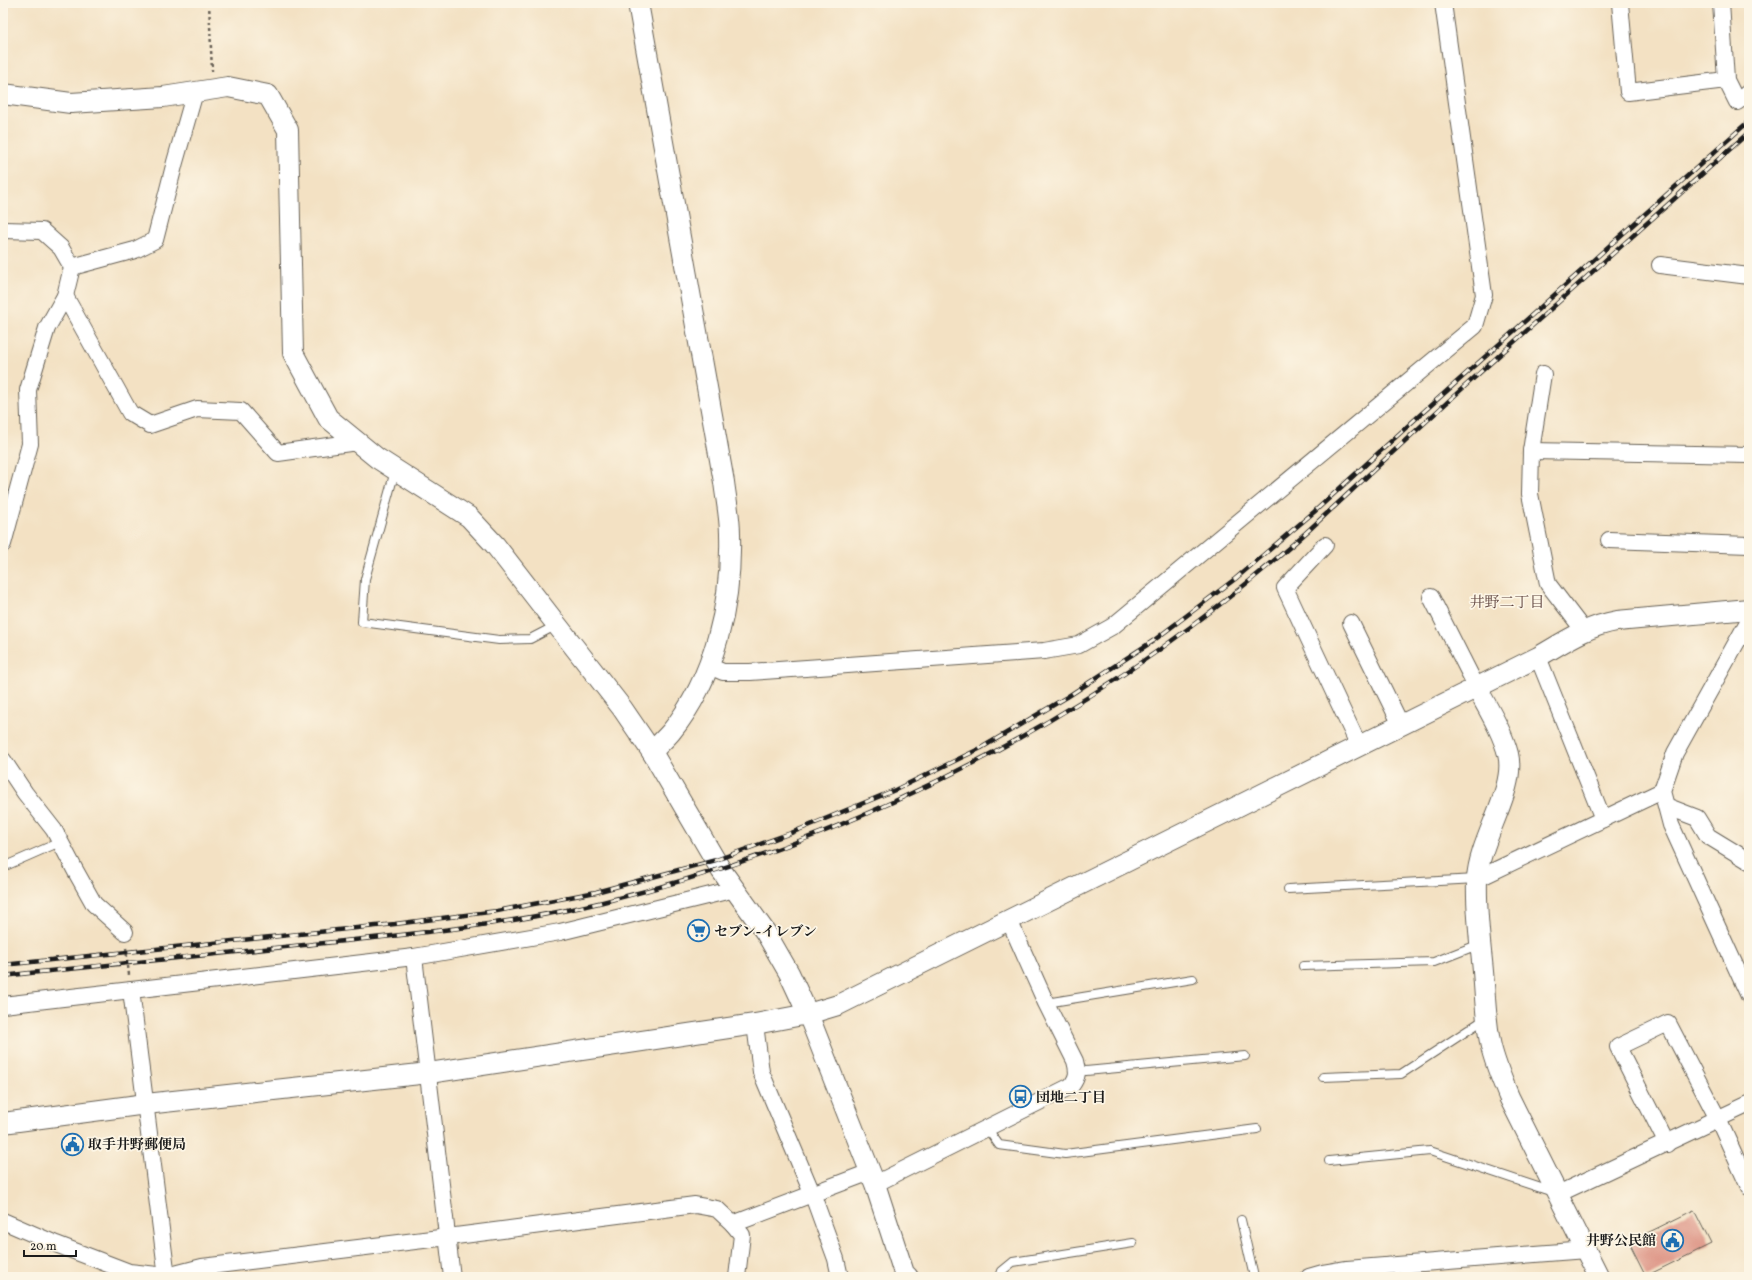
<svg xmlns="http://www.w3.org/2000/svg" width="1752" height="1280" viewBox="0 0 1752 1280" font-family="Vollkorn,'Noto Serif JP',serif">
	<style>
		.building { fill: #db8e7f }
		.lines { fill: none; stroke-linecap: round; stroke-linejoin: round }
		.service-casing { stroke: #676156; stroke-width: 10 }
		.minor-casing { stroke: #676156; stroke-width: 18 }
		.tertiary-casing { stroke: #676156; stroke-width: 22 }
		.path { stroke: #676156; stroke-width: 2.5; stroke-dasharray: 3 3; stroke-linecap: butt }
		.service { stroke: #fff; stroke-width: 8 }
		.minor { stroke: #fff; stroke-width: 16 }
		.tertiary { stroke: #fff; stroke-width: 20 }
		.rail-casing { stroke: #1c1c1c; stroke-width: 4.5 }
		.rail { stroke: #fcf5e5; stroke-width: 3; stroke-dasharray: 9; stroke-linecap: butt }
		.labels { text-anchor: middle; stroke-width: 3.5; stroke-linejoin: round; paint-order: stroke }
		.poi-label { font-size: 14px; font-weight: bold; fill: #1c1c1c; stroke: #fcf5e5; text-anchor: start }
		.neighbourhood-label { font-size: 15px; fill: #5f443f; stroke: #fcf5e5 }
	</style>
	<rect width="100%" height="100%" fill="#fcf5e5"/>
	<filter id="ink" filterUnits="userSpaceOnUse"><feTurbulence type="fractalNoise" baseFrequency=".025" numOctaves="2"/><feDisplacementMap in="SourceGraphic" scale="8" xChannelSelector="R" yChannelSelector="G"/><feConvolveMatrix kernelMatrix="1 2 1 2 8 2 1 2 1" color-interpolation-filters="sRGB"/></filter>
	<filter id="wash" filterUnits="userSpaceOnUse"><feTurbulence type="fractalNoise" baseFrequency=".012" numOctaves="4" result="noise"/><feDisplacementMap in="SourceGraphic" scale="16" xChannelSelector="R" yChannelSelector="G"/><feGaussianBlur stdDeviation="0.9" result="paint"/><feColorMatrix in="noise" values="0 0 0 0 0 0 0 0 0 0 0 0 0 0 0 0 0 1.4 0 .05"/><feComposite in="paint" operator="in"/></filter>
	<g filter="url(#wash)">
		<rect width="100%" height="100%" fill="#f3e1c3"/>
		<g id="blocks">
			<!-- building -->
			<path class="building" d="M1694 1210 1711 1244 1646 1276 1629 1242Z"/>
		</g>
	</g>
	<g filter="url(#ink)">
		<use href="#blocks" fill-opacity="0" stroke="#676156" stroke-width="1"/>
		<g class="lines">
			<defs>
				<g id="service">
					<path d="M395 471 365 579 362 622 499 640 530 639 557 625"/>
					<path d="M3 867 60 842"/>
					<path d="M1288 889 1477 879"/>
					<path d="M1303 966 1434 962 1480 944"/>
					<path d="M1046 1003 1193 979"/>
					<path d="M1078 1070 1086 1071 1245 1056"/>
					<path d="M1323 1077 1401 1074 1485 1019"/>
					<path d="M987 1128 999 1145 1065 1154 1257 1129"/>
					<path d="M1329 1161 1430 1151 1553 1192"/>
					<path d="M1241 1220 1254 1277"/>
					<path d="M1000 1277 1002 1271 1013 1262 1133 1243"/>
				</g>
				<g id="minor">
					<path d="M1620 3 1628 92 1726 80"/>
					<path d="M1721 3 1726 80 1737 102 1749 92"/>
					<path d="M3 230 42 231 61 248 72 267 65 296 47 328 28 390 30 444 3 544"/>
					<path d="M1660 265 1749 276"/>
					<path d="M72 267 135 250 155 240 175 162 195 92"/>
					<path d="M65 296 130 413 150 425 197 409 241 411 278 453 357 442"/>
					<path d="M1543 374 1531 451 1530 494 1548 584 1584 631"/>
					<path d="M1531 451 1749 455"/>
					<path d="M1609 540 1749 545"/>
					<path d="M1325 545 1285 588 1359 746"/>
					<path d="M1431 597 1477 688"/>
					<path d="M1749 620 1675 753 1662 791 1671 825 1749 996"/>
					<path d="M1351 623 1401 725"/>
					<path d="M1538 657 1603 819"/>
					<path d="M709 666 723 672H750L1044 651 1079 645 1113 626 1475 326 1484 295 1443 3"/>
					<path d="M3 760 25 793 54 830 75 870 94 904 125 932"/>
					<path d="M1666 806 1697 818 1708 836 1749 861"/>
					<path d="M1477 879 1662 791"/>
					<path d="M414 957 452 1277"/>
					<path d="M131 990 167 1277"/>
					<path d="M3 1005 414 957 560 932 735 889"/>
					<path d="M755 1024 761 1072 812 1193 836 1259 840 1277"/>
					<path d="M1667 1144 1618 1047 1668 1023 1718 1119 1749 1187"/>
					<path d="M875 1184 1071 1086C1078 1077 1078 1072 1075 1061L1046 1003 1009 920"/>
					<path d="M1558 1194 1749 1104"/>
					<path d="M3 1221 56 1244 129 1272 167 1276 202 1267 448 1237 695 1205 717 1209 733 1224 870 1172"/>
					<path d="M733 1224 742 1235 737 1277"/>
					<path d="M1309 1277 1323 1273 1347 1269 1586 1250"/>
				</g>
				<g id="tertiary">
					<path d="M638 3 724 482C726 499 730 517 730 534 732 602 715 678 671 732 665 739 658 745 652 752"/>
					<path d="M3 94 71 103 163 97 228 87 268 95 288 130 293 353 328 418 377 458 469 517 495 545 557 625 622 708 652 752 721 870 766 933 789 973 808 1014 875 1184 904 1273 908 1277"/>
					<path d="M1477 688C1488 709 1502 731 1508 754 1517 789 1479 839 1477 879 1476 906 1479 934 1482 961 1485 988 1485 1016 1490 1042 1494 1062 1502 1079 1509 1097L1599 1277"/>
					<path d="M3 1123 146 1104 429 1073 755 1024 808 1014 838 1005 1538 657C1564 642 1587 626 1617 621L1749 609"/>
				</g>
			</defs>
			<!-- service casing -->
			<use href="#service" class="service-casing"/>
			<!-- minor casing -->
			<use href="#minor" class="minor-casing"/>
			<!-- tertiary casing -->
			<use href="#tertiary" class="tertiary-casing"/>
			<!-- path -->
			<g class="path">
				<path d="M209 3 212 71"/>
				<path d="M126 948 129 975"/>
			</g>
			<!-- service -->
			<use href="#service" class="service"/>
			<!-- minor -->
			<use href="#minor" class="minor"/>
			<!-- tertiary -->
			<use href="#tertiary" class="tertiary"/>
			<defs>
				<g id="rail">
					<path d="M3 965 395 924 497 911 596 892 716 860 791 833 895 790 981 748 1067 697 1153 641 1235 579 1314 512 1411 423 1749 121"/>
					<path d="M3 976C103 965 203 955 304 945 403 935 505 926 603 902 801 854 991 768 1159 650 1216 609 1272 565 1323 517 1355 488 1387 457 1419 428 1528 328 1639 231 1749 132"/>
				</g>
			</defs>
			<!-- rail casing -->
			<use href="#rail" class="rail-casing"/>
			<!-- rail -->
			<use href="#rail" class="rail"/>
		</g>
	</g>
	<!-- icons -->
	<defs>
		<symbol id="supermarket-ring" viewBox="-11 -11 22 22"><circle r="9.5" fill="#fcf5e5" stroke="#1f6fb2" stroke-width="1.5"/><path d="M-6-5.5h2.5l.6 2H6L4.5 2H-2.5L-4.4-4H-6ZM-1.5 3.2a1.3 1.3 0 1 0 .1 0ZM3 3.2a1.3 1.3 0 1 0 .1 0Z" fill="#1f6fb2"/></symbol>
		<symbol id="bus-ring" viewBox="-11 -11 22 22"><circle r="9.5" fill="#fcf5e5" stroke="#1f6fb2" stroke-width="1.5"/><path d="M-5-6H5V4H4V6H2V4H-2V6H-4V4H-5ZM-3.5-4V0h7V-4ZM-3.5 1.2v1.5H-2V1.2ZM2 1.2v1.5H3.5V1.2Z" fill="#1f6fb2"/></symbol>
		<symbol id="civic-ring" viewBox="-11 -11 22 22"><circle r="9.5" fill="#fcf5e5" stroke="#1f6fb2" stroke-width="1.5"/><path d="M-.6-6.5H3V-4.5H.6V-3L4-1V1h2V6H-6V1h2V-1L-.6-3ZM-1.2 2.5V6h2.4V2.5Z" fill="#1f6fb2"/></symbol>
	</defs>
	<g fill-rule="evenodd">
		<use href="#supermarket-ring" x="686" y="918" width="25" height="25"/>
		<use href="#bus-ring" x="1008" y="1084" width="25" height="25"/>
		<use href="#civic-ring" x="60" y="1132" width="25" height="25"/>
		<use href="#civic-ring" x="1660" y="1228" width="25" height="25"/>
	</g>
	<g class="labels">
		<!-- poi labels -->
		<g class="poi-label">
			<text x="714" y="936">セブン-イレブン</text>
			<text x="1036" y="1102">団地二丁目</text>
			<text x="88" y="1149">取手井野郵便局</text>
			<text x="1656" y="1245" text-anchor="end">井野公民館</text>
		</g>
		<!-- neighbourhood labels -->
		<g class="neighbourhood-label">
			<text x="1507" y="607">井野二丁目</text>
		</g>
	</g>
	<!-- margin -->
	<rect width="1752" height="1280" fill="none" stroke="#fcf5e5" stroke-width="16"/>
	<!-- scale -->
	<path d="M24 1250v6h52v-6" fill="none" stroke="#1c1c1c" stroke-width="2"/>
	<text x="30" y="1250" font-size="12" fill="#1c1c1c" stroke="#fcf5e5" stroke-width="3" paint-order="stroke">20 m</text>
</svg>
